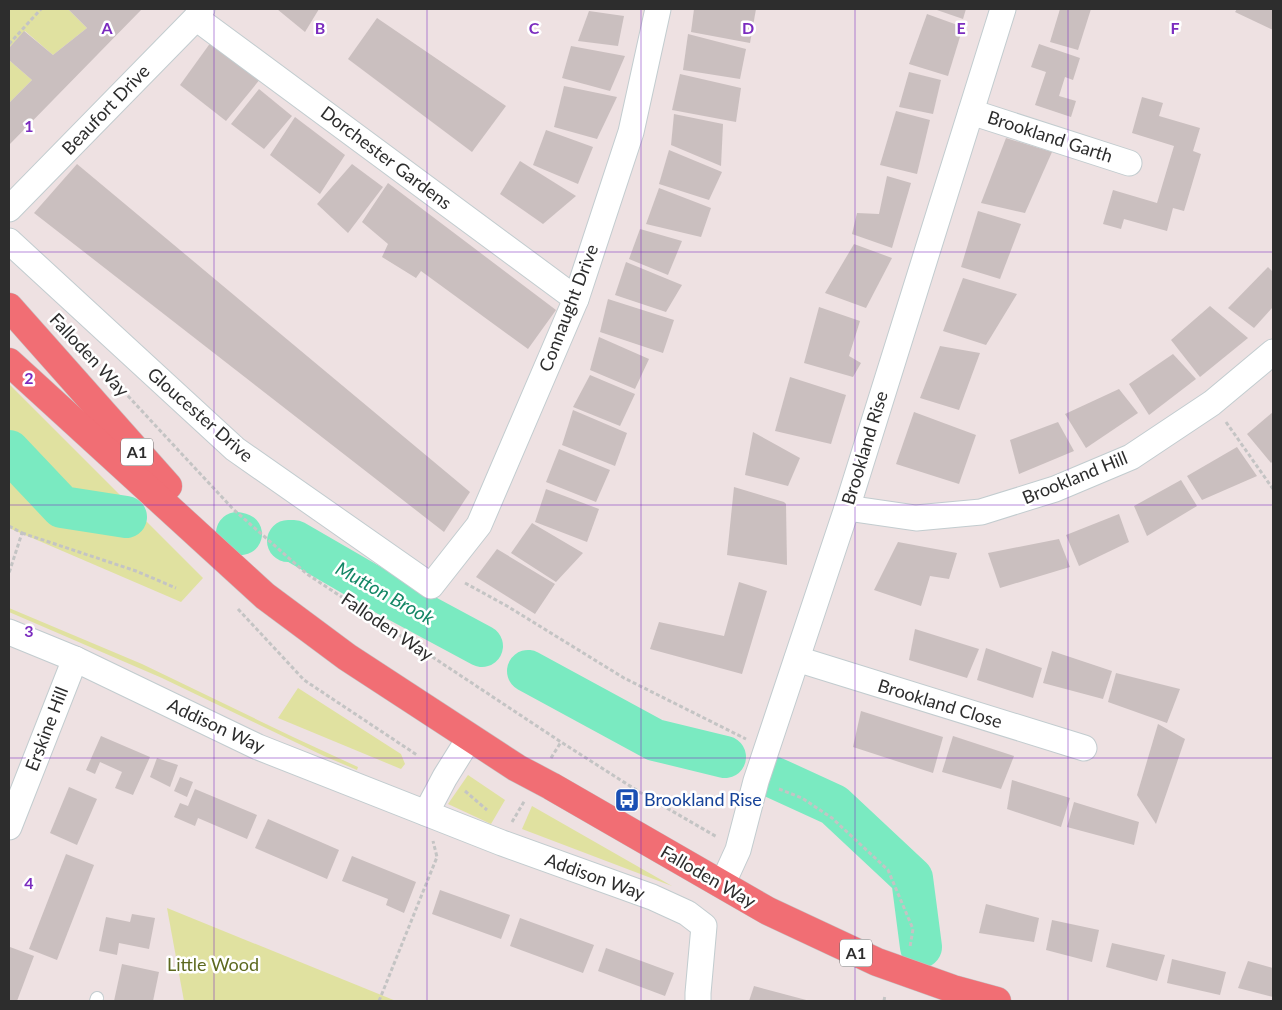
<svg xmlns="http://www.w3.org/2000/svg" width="1282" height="1010" viewBox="0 0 1282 1010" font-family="Lato,sans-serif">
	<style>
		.green { fill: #e0e1a0 }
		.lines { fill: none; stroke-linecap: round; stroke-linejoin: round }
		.river { stroke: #7aeac1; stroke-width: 42 }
		.building { fill: #cabfbf }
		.service-casing { stroke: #c2cccf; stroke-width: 14 }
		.minor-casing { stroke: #c2cccf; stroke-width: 27 }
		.trunk-casing { stroke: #c4c4c4; stroke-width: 29 }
		.path { stroke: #c4c4c4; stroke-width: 3; stroke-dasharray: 4 2.5; stroke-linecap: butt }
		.service { stroke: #fff; stroke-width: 12 }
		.minor { stroke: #fff; stroke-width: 25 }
		.trunk { stroke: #f16e74; stroke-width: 28 }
		.grid { fill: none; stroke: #7b2cbf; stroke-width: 1; stroke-opacity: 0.55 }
		.labels { text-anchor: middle; stroke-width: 5; stroke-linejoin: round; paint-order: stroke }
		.shield { fill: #fff; stroke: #6c6c6c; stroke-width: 1 }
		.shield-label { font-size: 16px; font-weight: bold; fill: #2d2d2d }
		.street-label { font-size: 18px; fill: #2d2d2d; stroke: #fff }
		.transit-label { font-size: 18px; fill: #164399; stroke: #fff; text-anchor: start }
		.park-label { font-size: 18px; fill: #5d691f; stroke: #fff }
		.water-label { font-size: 19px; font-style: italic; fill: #148665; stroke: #fff }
		.grid-label { font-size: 16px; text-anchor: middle; font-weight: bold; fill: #7b2cbf; stroke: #fff; stroke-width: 5; stroke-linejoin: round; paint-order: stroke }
	</style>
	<rect width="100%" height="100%" fill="#eee1e2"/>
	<!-- green -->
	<g class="green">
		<path d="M9 9H68L87 28 53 55 25 31 9 48Z"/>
		<path d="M9 60 32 80 9 103Z"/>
		<path d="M9 384 203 578 181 602 9 528Z"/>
		<path d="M9 608 142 664 293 737 358 767 357 770 324 756 162 678 9 612Z"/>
		<path d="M298 688 401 754 405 764 401 769 278 718Z"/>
		<path d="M468 775 505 800 491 824 448 804Z"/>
		<path d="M532 806 672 886 522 829Z"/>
		<path d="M167 908 396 1001H184Z"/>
	</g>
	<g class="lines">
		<!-- river -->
		<g class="river">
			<path d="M9 451 62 507 126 517"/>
			<path d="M237 533 241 534"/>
			<path d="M288 541H294L389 596 482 646"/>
			<path d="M528 671 655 740 725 757"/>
			<path d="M775 778 834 805 912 878 921 947"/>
		</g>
	</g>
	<!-- building -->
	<g class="building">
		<path d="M68 9H142L9 145V103L32 80 9 60V48L24 31 53 55 87 28Z"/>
		<path d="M277 9H319L305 32Z"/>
		<path d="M694 9H756L750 43 691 32Z"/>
		<path d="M934 9H966L963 19Z"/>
		<path d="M1060 9H1091L1078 50 1050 42Z"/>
		<path d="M1237 9H1273V30L1235 12Z"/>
		<path d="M589 11 624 16 618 46 578 41Z"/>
		<path d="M927 14 963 27 948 76 909 64Z"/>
		<path d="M377 18 506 106 472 152 348 59Z"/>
		<path d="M688 34 746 49 740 79 683 70Z"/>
		<path d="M211 42 261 78 226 121 180 85Z"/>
		<path d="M1039 44 1080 58 1073 80 1065 77 1059 96 1076 101 1071 117 1035 105 1046 72 1031 67Z"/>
		<path d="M571 46 625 56 610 91 562 78Z"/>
		<path d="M909 72 941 80 933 114 899 107Z"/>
		<path d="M680 74 741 88 736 122 672 110Z"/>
		<path d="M564 86 617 97 597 139 554 127Z"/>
		<path d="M259 89 292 116 264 149 231 124Z"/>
		<path d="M1142 97 1163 103 1159 116 1200 128 1193 151 1201 154 1184 211 1173 208 1167 231 1124 219 1121 229 1103 224 1113 190 1157 203 1174 146 1132 133Z"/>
		<path d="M896 111 930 120 917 174 880 165Z"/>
		<path d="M674 114 723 124 721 166 671 145Z"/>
		<path d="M295 117 345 155 320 194 270 155Z"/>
		<path d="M546 130 593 147 578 184 533 165Z"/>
		<path d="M1006 138 1052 152 1025 213 981 203Z"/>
		<path d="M669 150 722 172 709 200 659 184Z"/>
		<path d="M520 161 576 196 543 224 500 194Z"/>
		<path d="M77 164 470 492 444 532 34 213Z"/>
		<path d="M352 164 383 187 348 233 317 204Z"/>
		<path d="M887 176 911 183 892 248 852 234 857 213 879 214Z"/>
		<path d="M388 183 556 310 528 349 421 271 416 278 382 257 388 244 362 222Z"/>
		<path d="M659 188 711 208 701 237 646 224Z"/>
		<path d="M978 211 1021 224 1000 279 961 267Z"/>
		<path d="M640 229 682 241 668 275 629 259Z"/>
		<path d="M854 244 892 258 866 308 825 293Z"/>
		<path d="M626 262 682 285 666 312 615 295Z"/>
		<path d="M1268 267 1273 272V307L1254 328 1228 308Z"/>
		<path d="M963 278 1017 294 986 345 943 331Z"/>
		<path d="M608 299 674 320 663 353 600 332Z"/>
		<path d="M1210 306 1248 338 1200 377 1171 340Z"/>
		<path d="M819 307 860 321 849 356 861 363 853 377 804 363Z"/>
		<path d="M599 337 649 359 635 389 590 370Z"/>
		<path d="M940 346 980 353 959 410 920 398Z"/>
		<path d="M1173 354 1196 379 1149 415 1129 384Z"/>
		<path d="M590 375 635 394 620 426 573 407Z"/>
		<path d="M790 377 846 395 831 444 775 431Z"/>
		<path d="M1119 389 1138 413 1086 448 1065 414Z"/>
		<path d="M573 410 627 433 615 466 562 445Z"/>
		<path d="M914 412 976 435 959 484 896 464Z"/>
		<path d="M1273 412V461L1271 463 1247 434Z"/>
		<path d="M1058 422 1074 451 1019 474 1010 440Z"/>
		<path d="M753 432 800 458 788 486 745 475Z"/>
		<path d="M1237 447 1257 476 1202 500 1187 476Z"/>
		<path d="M559 449 610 470 596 502 546 482Z"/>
		<path d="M1181 480 1197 506 1147 536 1134 506Z"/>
		<path d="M734 487 784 502 786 504 787 565 727 555Z"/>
		<path d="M546 489 599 509 587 542 535 522Z"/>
		<path d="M1119 514 1129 542 1079 566 1066 535Z"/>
		<path d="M532 523 583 553 556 582 511 553Z"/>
		<path d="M1059 539 1070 567 1000 588 988 553Z"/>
		<path d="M898 542 957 553 949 579 930 576 921 606 874 590Z"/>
		<path d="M497 549 555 584 535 614 476 577Z"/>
		<path d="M739 582 767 591 742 674 650 649 659 622 724 636Z"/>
		<path d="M915 629 979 649 967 678 909 660Z"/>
		<path d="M986 648 1042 668 1033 698 977 680Z"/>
		<path d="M1052 651 1112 671 1103 699 1043 683Z"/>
		<path d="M1116 673 1180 689 1167 723 1108 702Z"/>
		<path d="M861 711 943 737 933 773 853 747Z"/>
		<path d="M1158 724 1185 739 1156 824 1137 795Z"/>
		<path d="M101 736 150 757 133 795 115 788 122 772 100 762 95 774 86 770Z"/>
		<path d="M953 736 1014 756 1001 789 942 772Z"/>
		<path d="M157 758 178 765 170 787 150 777Z"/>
		<path d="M180 777 193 782 187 797 174 791Z"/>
		<path d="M1012 780 1070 798 1061 827 1007 809Z"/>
		<path d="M69 787 97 799 77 845 50 833Z"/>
		<path d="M195 789 257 815 247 839 198 818 195 826 174 817 180 803 188 806Z"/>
		<path d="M1074 802 1139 822 1134 845 1067 827Z"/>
		<path d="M268 819 339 850 327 879 255 848Z"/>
		<path d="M66 854 94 865 57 960 29 949Z"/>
		<path d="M352 856 416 882 404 913 386 905 388 899 342 881Z"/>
		<path d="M440 890 510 915 501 939 432 914Z"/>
		<path d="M986 904 1039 918 1034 942 979 933Z"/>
		<path d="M132 914 155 918 149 949 119 943 117 955 99 951 106 917 130 922Z"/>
		<path d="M520 918 594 945 583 973 510 946Z"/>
		<path d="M1052 920 1099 930 1092 962 1046 950Z"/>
		<path d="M1112 943 1165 955 1157 981 1106 967Z"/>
		<path d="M10 947 34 956 17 1001H9V951Z"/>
		<path d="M606 948 674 973 665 996 598 971Z"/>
		<path d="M1172 959 1226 972 1220 995 1167 983Z"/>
		<path d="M1248 961 1273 968V997L1238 988Z"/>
		<path d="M122 964 159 972 153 1001H114Z"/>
		<path d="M754 986 810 1001H749Z"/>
	</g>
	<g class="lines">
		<defs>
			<path id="service" d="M96 1001 97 998"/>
			<g id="minor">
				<path d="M196 18 576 299"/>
				<path d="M971 112 1129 163"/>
				<path d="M9 209 196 18 202 9"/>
				<path d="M9 241 235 449 431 586 479 525 576 299 631 132 658 9"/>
				<path d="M847 508 916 518 981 512 1055 489 1131 457 1212 403 1273 352"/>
				<path d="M9 632 75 659 258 747 502 843 652 897 687 913 704 926 698 993V1001"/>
				<path d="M797 659 1084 748"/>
				<path d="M426 813 445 777 470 737"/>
				<path d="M9 827 75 659"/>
				<path d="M722 885 738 850 756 781 847 508 1003 9"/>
			</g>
			<g id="trunk">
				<path d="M9 307 168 486"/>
				<path d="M9 362 265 596 347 657 517 768 551 786 768 911 877 962 953 989 997 1001"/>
			</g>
		</defs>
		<!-- service casing -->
		<use href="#service" class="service-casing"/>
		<!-- minor casing -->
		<use href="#minor" class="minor-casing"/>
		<!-- trunk casing -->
		<use href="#trunk" class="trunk-casing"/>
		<!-- path -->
		<g class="path">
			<path d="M9 44 41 9"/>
			<path d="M88 353 233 509 307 574 561 742 641 793 717 837"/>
			<path d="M1226 422 1273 489"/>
			<path d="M9 526 22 533 9 573"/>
			<path d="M22 533 136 571 176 588"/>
			<path d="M465 583 507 606 624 678 746 739"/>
			<path d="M238 609 304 680 417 755"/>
			<path d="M551 758 561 742"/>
			<path d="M779 789 802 798 832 818 888 870 913 929 910 947"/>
			<path d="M465 791 487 810"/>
			<path d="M512 822 525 800"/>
			<path d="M379 1001 437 857 433 841"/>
			<path d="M884 1001 885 995"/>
		</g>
		<!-- service -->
		<use href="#service" class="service"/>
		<!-- minor -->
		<use href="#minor" class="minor"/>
		<!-- trunk -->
		<use href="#trunk" class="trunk"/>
	</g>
	<!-- grid -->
	<path class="grid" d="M214 9V1001M427 9V1001M641 9V1001M855 9V1001M1068 9V1001M9 252H1273M9 505H1273M9 758H1273"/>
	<!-- icons -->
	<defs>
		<symbol id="bus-square" viewBox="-11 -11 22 22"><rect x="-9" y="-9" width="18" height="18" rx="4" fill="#1a4fb4" stroke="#fff"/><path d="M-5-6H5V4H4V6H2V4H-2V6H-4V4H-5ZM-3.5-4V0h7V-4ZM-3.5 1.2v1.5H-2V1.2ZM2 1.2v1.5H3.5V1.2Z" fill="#fff"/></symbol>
	</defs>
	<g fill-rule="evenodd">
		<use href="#bus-square" x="613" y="786" width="28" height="28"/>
	</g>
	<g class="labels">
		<!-- shield labels -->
		<g class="shield">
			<rect x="121" y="438.5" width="32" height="27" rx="4"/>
			<rect x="840" y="939.5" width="32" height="27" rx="4"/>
		</g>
		<g class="shield-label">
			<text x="137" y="458">A1</text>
			<text x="856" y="959">A1</text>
		</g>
		<!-- street labels -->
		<g class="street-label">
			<text transform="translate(106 110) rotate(-46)" y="6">Beaufort Drive</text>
			<text transform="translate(1050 137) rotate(18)" y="6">Brookland Garth</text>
			<text transform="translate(386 158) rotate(37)" y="6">Dorchester Gardens</text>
			<text transform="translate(569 308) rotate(-69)" y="6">Connaught Drive</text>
			<text transform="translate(89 355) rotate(47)" y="6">Falloden Way</text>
			<text transform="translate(200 415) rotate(41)" y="6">Gloucester Drive</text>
			<text transform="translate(865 448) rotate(-73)" y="6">Brookland Rise</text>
			<text transform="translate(1075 478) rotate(-22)" y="6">Brookland Hill</text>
			<text transform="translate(387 627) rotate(34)" y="6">Falloden Way</text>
			<text transform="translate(940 704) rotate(17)" y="6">Brookland Close</text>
			<text transform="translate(216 726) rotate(25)" y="6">Addison Way</text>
			<text transform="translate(47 729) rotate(-69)" y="6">Erskine Hill</text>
			<text transform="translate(595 877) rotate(20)" y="6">Addison Way</text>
			<text transform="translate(708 877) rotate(30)" y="6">Falloden Way</text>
		</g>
		<!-- transit labels -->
		<g class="transit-label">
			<text x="644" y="806">Brookland Rise</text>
		</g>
		<!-- park labels -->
		<g class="park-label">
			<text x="213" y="971">Little Wood</text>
		</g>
		<!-- water labels -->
		<g class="water-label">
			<text transform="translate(385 593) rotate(29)" y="7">Mutton Brook</text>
		</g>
	</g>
	<g class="grid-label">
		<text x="107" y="34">A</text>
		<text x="320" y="34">B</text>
		<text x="534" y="34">C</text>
		<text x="748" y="34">D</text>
		<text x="961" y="34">E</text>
		<text x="1175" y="34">F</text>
		<text x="29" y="132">1</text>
		<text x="29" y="384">2</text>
		<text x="29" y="637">3</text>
		<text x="29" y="889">4</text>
	</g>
	<!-- border -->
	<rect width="1282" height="1010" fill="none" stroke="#2d2d2d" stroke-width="20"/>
</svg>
